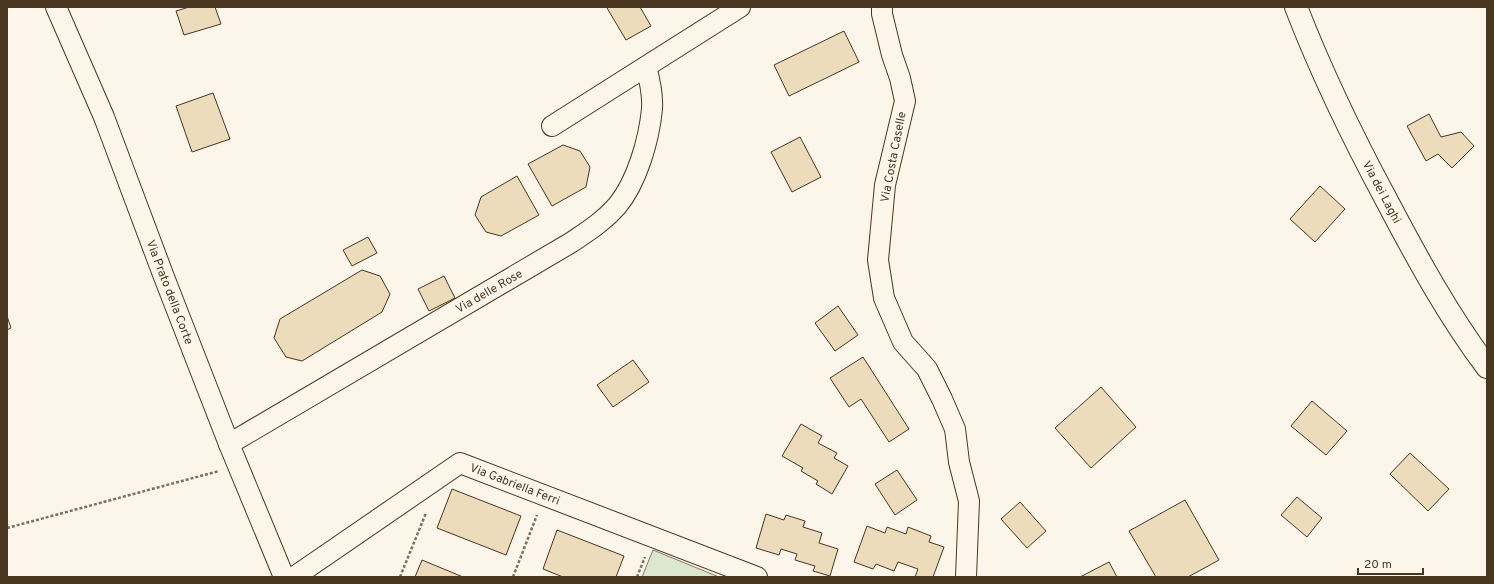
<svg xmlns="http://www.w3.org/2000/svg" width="1494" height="584" viewBox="0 0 1494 584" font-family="Overpass,sans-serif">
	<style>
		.green { fill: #dce7d0; stroke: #887966 }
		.building { fill: #ecdcbc; stroke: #4a3520 }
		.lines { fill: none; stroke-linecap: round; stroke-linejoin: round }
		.minor-casing { stroke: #4a3520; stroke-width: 22 }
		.secondary-casing { stroke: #4a3520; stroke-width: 24 }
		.path { stroke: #7f6f5c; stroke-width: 2.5; stroke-dasharray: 3 2; stroke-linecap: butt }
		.minor { stroke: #fbf6e9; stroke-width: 20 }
		.secondary { stroke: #fbf6e9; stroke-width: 22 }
		.labels { text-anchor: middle; stroke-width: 3; stroke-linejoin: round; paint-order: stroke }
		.street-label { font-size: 12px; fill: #4a3520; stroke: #fbf6e9 }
	</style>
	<rect width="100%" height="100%" fill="#fbf6e9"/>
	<!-- green -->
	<path class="green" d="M653 550 719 577H642Z"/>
	<!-- building -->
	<g class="building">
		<path d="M189 7H215L221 24 184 35 176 11Z"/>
		<path d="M609 7H640L651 26 626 40 607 8Z"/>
		<path d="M844 31 859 62 789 96 774 65Z"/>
		<path d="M213 93 230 139 192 152 176 106Z"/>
		<path d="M1429 114 1441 137 1461 132 1474 146 1452 168 1438 154 1426 161 1407 126Z"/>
		<path d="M800 137 821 177 792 192 771 152Z"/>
		<path d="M563 145 580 151 590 167 586 187 552 206 528 164Z"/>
		<path d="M517 176 539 215 501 236 486 232 475 215 481 197Z"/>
		<path d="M1320 186 1345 209 1315 242 1290 219Z"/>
		<path d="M368 237 377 253 352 266 343 250Z"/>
		<path d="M362 270 380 276 390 294 382 312 302 361 286 357 274 338 280 319Z"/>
		<path d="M444 276 455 298 429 311 418 289Z"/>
		<path d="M838 306 858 335 835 351 815 323Z"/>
		<path d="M7 316 11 328 7 330Z"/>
		<path d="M863 357 909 429 889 442 861 399 849 407 830 378Z"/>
		<path d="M633 360 649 382 613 407 597 385Z"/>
		<path d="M1101 387 1136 427 1091 468 1055 428Z"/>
		<path d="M1312 401 1347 431 1326 455 1291 426Z"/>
		<path d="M801 424 822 436 818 443 837 453 834 458 848 466 832 494 816 484 818 481 801 471 803 468 782 456Z"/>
		<path d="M1410 453 1449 489 1428 511 1390 474Z"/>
		<path d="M897 470 917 500 895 515 875 484Z"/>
		<path d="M452 489 521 516 506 555 437 528Z"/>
		<path d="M1297 497 1322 518 1307 537 1281 515Z"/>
		<path d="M1185 500 1219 560 1188 577H1156L1129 531Z"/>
		<path d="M1020 502 1046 531 1027 548 1001 519Z"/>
		<path d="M766 514 784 520 786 515 805 521 803 527 822 533 819 543 838 549 830 576 813 571 815 566 795 560 797 554 781 549 779 555 756 548Z"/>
		<path d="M867 526 885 533 887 527 906 534 908 527 931 536 929 542 944 547 933 577H915L918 569 898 562 894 571 876 564 873 569 854 562Z"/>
		<path d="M557 530 624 556 616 577H563L543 569Z"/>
		<path d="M422 560 463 577H415Z"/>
		<path d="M1109 562 1117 577H1080Z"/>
	</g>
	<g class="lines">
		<defs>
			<g id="minor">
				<path d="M56 7 104 117 164 277 229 444 284 577"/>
				<path d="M882 7V14L892 55 900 78 905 101 885 185 878 260 884 298 903 342 927 369 942 399 955 429 959 462 969 501 966 577"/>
				<path d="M552 126 740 7"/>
				<path d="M229 444 572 242C588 231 604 221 617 206 637 182 649 140 652 109 653 94 650 81 646 67"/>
				<path d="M294 577 460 463 757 577"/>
			</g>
			<path id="secondary" d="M1296 7C1322 74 1353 138 1387 201 1417 258 1448 315 1487 367"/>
		</defs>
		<!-- minor casing -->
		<use href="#minor" class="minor-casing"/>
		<!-- secondary casing -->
		<use href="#secondary" class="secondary-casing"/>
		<!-- path -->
		<g class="path">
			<path d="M7 528 219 471"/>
			<path d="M400 577 426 513"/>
			<path d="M513 577 537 515"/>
			<path d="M637 577 645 557"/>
		</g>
		<!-- minor -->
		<use href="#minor" class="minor"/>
		<!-- secondary -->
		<use href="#secondary" class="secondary"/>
	</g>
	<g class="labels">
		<!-- street labels -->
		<g class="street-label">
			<text transform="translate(893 157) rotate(-79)" y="4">Via Costa Caselle</text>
			<text transform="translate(1382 192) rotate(62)" y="4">Via dei Laghi</text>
			<text transform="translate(489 291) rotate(-30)" y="4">Via delle Rose</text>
			<text transform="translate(170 292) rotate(69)" y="4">Via Prato della Corte</text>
			<text transform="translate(515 484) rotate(21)" y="4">Via Gabriella Ferri</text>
		</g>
	</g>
	<!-- border -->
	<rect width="1494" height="584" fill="none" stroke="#4a3520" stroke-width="16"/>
	<!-- scale -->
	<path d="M1358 568v6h65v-6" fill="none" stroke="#4a3520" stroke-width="2"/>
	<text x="1364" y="568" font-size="12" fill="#4a3520" stroke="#fbf6e9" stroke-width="3" paint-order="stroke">20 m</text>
</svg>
